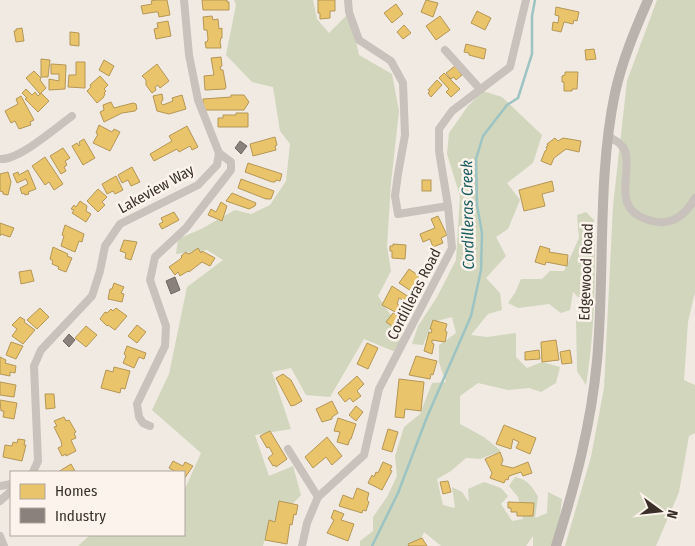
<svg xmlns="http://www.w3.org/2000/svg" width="695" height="546" viewBox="0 0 695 546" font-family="'Fira Sans Condensed',sans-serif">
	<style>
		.green { fill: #d1d6bc }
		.homes { fill: #e9c46a; stroke: #b59756 }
		.industry { fill: #8a817c; stroke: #726863 }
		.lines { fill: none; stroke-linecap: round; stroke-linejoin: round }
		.stream { stroke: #9dc4c3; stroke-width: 2.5 }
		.street { stroke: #c9c2bc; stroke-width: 8 }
		.secondary { stroke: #bab2ac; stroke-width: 10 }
		.labels { text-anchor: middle; stroke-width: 5; stroke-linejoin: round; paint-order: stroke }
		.street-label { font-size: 15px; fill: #3b2f29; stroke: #fcf4ec }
		.water-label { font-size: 16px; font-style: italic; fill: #1a5d61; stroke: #fcf4ec }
	</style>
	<rect width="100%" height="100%" fill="#f0eae3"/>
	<!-- green -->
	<g class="green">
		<path d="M234 0H313L317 19 329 33 350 12 359 55 392 74 399 111 391 183 387 246 391 271 378 296 400 329 404 347 393 351 364 339 330 397 306 395 291 368 272 372 291 429 255 435 269 476 293 466 301 495 286 511 264 542 263 546H78L90 535H184V491L201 453 152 410 169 374 187 287 223 260 207 250 176 254 178 239 201 229 235 210 251 214 270 205 286 181 290 144 280 131 273 87 252 82 226 55 236 5Z"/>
		<path d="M657 0H695V292L688 322 684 380 695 385V433L689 436 679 492 656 546H565L591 457 604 388 613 206 627 81Z"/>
		<path d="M483 91 502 97 542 135 533 163 507 183 520 200 508 229 496 237 506 256 486 278 500 293 502 310 488 314 471 335 487 337 516 333V357L527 368 542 362 560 367 556 383 541 392 529 388 508 390 478 383 460 396V424L484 437 501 451 480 459 466 458 451 471 437 479 443 505 455 508 452 487 462 492 469 502 468 489 484 482 501 488 508 496 501 504 512 521 523 519 518 497 509 486 515 477C528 480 532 486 538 497L535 518 547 513 548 492 562 499 559 523 551 546H533V536L526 546H441L424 532 418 545 412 546H360V541L373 531V517L387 497 397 476 395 456 404 427 420 414 432 383 446 382 439 363V345L456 333 452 317 433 322 423 345 412 344 418 326 437 297 456 260 460 196 447 154 449 133 468 106Z"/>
		<path d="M586 212 594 220C596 275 595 330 586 385L577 371 576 319 581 300 573 292 570 310 561 313 549 304 518 308 508 303 515 293 521 279H542L550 271H564L579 238 577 215Z"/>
	</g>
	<!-- homes -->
	<g class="homes">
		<path d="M156 0H167L170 15 159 17 158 12H155L143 14 141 6 152 4 151 1Z"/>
		<path d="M202 0H227V2H229V10H203Z"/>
		<path d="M318 0H335V11H330V18L320 19V13H318Z"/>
		<path d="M426 0 438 3 433 17 421 12Z"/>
		<path d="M396 4 403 14 392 23 384 13Z"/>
		<path d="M556 7 579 12 577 21 574 20 573 24 564 22 561 32 552 30 553 22 558 23 559 16 555 15Z"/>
		<path d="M477 11 491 18 485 30 471 23Z"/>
		<path d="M212 16 213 20 218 19 219 29 222 28V38H221L220 42 221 48H206L205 42H207L208 39 207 30H204L203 17Z"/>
		<path d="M440 16 450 30 436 40 426 26Z"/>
		<path d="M168 21 171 36 156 39 154 29 158 28 157 23Z"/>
		<path d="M404 25 411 33 403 39 397 32Z"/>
		<path d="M22 28 24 41 16 42 14 31H16V29Z"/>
		<path d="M70 32 79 33V46L70 45Z"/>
		<path d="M466 44 486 49 484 59 469 55V53L464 52Z"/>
		<path d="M594 49 596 59 586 60 585 50Z"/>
		<path d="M221 57 222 66 220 67 221 70H223L226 87 225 89 205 90 204 76 214 75 211 58Z"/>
		<path d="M41 59 50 60 48 77H41Z"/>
		<path d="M104 60 114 66 109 76 99 70Z"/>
		<path d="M76 62H85V88L68 87 69 75H76Z"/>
		<path d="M51 64 66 65 65 89 49 90V79L59 81V74H51Z"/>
		<path d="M157 64 169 81 160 88 158 85 155 87 156 90 152 93 146 85V80L142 76Z"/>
		<path d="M455 66 462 75 456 80 454 77 451 79 446 73Z"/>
		<path d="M34 71 41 78 40 80 46 88 40 94 26 78Z"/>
		<path d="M565 72H578L577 89H572V91H564V82H562V76L565 75Z"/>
		<path d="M444 73 460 89 451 97 446 92 449 89 439 78Z"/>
		<path d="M100 76 108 85 104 89 106 91 104 93 105 94 103 98 97 103 87 91 91 87 90 85Z"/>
		<path d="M437 80 442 85 431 97 428 93 430 91 428 90Z"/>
		<path d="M26 89 32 95 35 92 38 96 41 93 49 101 38 112 25 99 27 98 22 93Z"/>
		<path d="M162 94 163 99 161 103 163 105 173 101 172 98 182 95 186 109 169 114 157 111 153 96Z"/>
		<path d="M231 95H244L249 102 244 110H203V99L231 97Z"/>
		<path d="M21 96 34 120 30 122 31 125 19 129 15 121 11 123 5 111 18 104 16 99Z"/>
		<path d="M111 102 114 108 133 103 136 104 137 109 135 111 122 113 104 122 100 112 104 110 103 105Z"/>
		<path d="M236 113H248V127H218V118H223V115H236Z"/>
		<path d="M99 125 112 132 114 129 120 132 110 151 93 143 98 134 96 133Z"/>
		<path d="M187 126 198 147 192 150 190 146 179 152 177 149 154 161 150 154 172 141 169 136Z"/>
		<path d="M275 137 277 145 275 146 276 150 253 156 250 144Z"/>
		<path d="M555 138 558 141 563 138 581 141 579 152 566 149 554 158 551 165 541 161 545 151 547 149 546 147 548 146 547 144Z"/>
		<path d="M84 139 95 158 83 165 72 146 77 143 79 146 80 145 79 142Z"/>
		<path d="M63 148 70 158 65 161 67 165 64 167 66 171 61 174 50 156Z"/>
		<path d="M45 157 63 184 54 190 49 182 45 185 32 166Z"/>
		<path d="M248 163 282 174 280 181 276 180 275 182H272L245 172Z"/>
		<path d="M132 167 140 182 131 186 128 180 122 183 118 175Z"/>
		<path d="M28 170 36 189 28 192 29 194 25 195 24 193 22 194 20 188 28 184 26 179 17 183 13 174 18 172 19 175Z"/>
		<path d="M8 172 11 182 8 195 3 194V192L0 191V174Z"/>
		<path d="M116 176 123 190 115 194 113 191 107 194 102 184Z"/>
		<path d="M241 179 274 191 271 199H266L238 188Z"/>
		<rect x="422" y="180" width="9" height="11"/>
		<path d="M552 181 554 191 542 194 545 206 524 211 519 190Z"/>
		<path d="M98 189 107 197 102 202 105 205 98 212 87 201Z"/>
		<path d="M232 193 256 203 255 206 249 209 226 201Z"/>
		<path d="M80 201 87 206 86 211 91 214 86 222 72 213 74 210 71 209 74 205 76 207Z"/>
		<path d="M221 202 227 206 222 221 208 215 211 209 216 212Z"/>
		<path d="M174 212 179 220 162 229 159 224 163 222 161 218Z"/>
		<path d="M438 216 447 235 441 238 443 243 433 247 430 239 423 242 420 234 435 228 431 219Z"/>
		<path d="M0 223 14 228 10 237 1 234 0 236Z"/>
		<path d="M65 225 84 234 82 242 79 241 75 252 61 246 64 236 62 235Z"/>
		<path d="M124 240 137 242 131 260 125 258 126 253 120 251Z"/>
		<path d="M393 244 406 245 405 259 392 258V251H390V246H393Z"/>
		<path d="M540 246 550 249 549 252 568 255 567 266 546 262 545 265 535 262Z"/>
		<path d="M53 247 68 254 67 256 72 258 66 272 58 269 59 267 52 264 53 261 50 259Z"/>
		<path d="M198 248 201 253 202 251 215 258 210 266 202 262 189 272 188 271 180 276 178 272 175 275 169 267 179 260 182 257 181 256 186 252 187 254 191 253Z"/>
		<path d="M409 269 419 276 411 291 399 283Z"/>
		<path d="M31 270 34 281 21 284 19 272Z"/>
		<path d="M114 283 124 287 121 293 124 294 122 302 108 299 110 289H112Z"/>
		<path d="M392 286 409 297 406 302 399 298 397 304 403 308 399 314 382 305Z"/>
		<path d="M40 308 49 317 37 329 27 320Z"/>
		<path d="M116 308 127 316 115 330 108 325 107 326 100 319 105 312 107 313 111 309 113 311Z"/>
		<path d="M393 313 401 318 395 328 386 322Z"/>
		<path d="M20 317 25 320 24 322 35 330 23 344 12 336 17 329 12 325Z"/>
		<path d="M433 320 447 324 445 331 447 332 445 342 432 340V343L434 344 432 354 424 351 429 332 431 333 432 329H430Z"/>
		<path d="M137 325 146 332 137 343 128 336Z"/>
		<path d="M86 326 97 335 86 347 75 338Z"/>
		<path d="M556 340 559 360 542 362 541 342Z"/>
		<path d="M11 342 23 346 16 359 6 355Z"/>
		<path d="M367 343 378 348 368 369 357 364Z"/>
		<path d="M127 346 146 353 144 359 139 357 134 368 123 363 126 356 124 354Z"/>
		<path d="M539 350 540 359 525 360V352Z"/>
		<path d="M570 350 572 363 562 364 560 352Z"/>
		<path d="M416 356 437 361 433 375 431 374 430 379 409 375Z"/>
		<path d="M0 357 6 360 5 363 16 366 15 373 10 372V376L0 374Z"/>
		<path d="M114 367 130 371 125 389 121 388 120 393 101 388 106 370 113 372Z"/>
		<path d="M283 374 291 380 302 401 295 405 291 406 276 378Z"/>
		<path d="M357 376 364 384 357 391 361 396 353 402 350 398 345 402 338 393Z"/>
		<path d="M399 379 424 382 421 411 405 409 404 418 395 417Z"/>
		<path d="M0 382 16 385 14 397 0 395Z"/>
		<path d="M45 394H54L55 408 46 409Z"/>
		<path d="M0 400 17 403 14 419 3 417 4 411H1Z"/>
		<path d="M332 401 338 413 332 417V419L322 422 316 409Z"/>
		<path d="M356 406 363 412 356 421 349 415Z"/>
		<path d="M64 417 66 421 69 420 76 432 74 433 76 438 71 440 76 451 66 456V454L62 456 58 448 62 446 61 441 54 427 57 426 54 421Z"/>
		<path d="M338 418 356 424 351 439H350L348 445 337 442 340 432 334 431Z"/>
		<path d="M504 425 536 438 530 454 516 448 519 442 513 439 511 449 496 444Z"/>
		<path d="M388 429 398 432 392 452 382 449Z"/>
		<path d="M270 431 287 459 276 467 275 465 273 466 268 458 273 454 269 447 267 448 260 436Z"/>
		<path d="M327 437 342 456 332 465 326 457 313 468 305 457Z"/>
		<path d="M18 439 25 440 24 445H26L22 461 3 457 5 445 12 446 13 442 17 443Z"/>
		<path d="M500 452 503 460 501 465 513 468 528 462 532 473 523 476 521 472 509 476 508 480 506 479 504 483 490 478 492 473 485 459Z"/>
		<path d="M173 461 183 466 185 462 193 466 184 479V472H173L174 471 169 468Z"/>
		<path d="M383 462 392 466 390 470 392 471 382 490 368 483 372 475 374 477 376 472 378 473Z"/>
		<path d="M71 464 75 471 58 472Z"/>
		<path d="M448 481 451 492 443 494 440 482Z"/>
		<path d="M357 488 369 493 367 500 369 502 366 511 363 510 362 513 339 506 343 495 353 499Z"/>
		<path d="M279 501 298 505 296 515 294 514 292 525 290 524 287 544 265 540 269 520 275 522Z"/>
		<path d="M508 502 534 503 533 516H517V512H511V508H508Z"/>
		<path d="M334 510 344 514 341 520 354 524 348 541 327 533 334 520 331 518Z"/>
		<path d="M422 538 427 546H409L408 544Z"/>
	</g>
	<!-- industry -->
	<g class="industry">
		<path d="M240 141 247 146 241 154 235 148Z"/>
		<path d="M175 277 180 290 171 294 166 281Z"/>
		<path d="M69 334 75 340 69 347 63 341Z"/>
	</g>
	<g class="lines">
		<!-- stream -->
		<path class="stream" d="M372 546 398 493 427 417 471 316 481 270 482 233 477 205 476 159 483 136 507 105 518 98 532 54V16L535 0"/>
		<!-- street -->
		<g class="street">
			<path d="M348 0 349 12 359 40 391 61 403 83 405 135 398 174 395 196 398 214 448 206"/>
			<path d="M445 50 480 89"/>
			<path d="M608 136C616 141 625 145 626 155 629 170 622 187 627 202 632 218 658 226 673 220 683 216 690 207 695 198"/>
			<path d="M0 159C18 161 57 127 72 116"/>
			<path d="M150 426 143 423 139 417 137 404 165 346 166 326 150 280 155 257 186 228 231 170V162L219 153"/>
			<path d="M288 449 318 497"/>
			<path d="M33 472 38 461 34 366 41 350 92 296 100 271 105 246 120 224 198 185 217 165 219 153 198 100 189 55 184 0"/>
			<path d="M0 486 11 484"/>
			<path d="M0 501 11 491"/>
			<path d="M0 536 4 546"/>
			<path d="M302 546 307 523 318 497 364 455 379 389 452 248 448 206 439 151V129L452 111 510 67 526 0"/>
		</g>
		<!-- secondary -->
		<path class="secondary" d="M556 546C575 485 591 425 597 361 605 274 597 178 615 93 622 61 635 30 648 0"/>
	</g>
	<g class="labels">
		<!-- street labels -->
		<g class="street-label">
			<text transform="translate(156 189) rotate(-29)" y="5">Lakeview Way</text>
			<text transform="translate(586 272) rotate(-88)" y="5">Edgewood Road</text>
			<text transform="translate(414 294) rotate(-63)" y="5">Cordilleras Road</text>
		</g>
		<!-- water labels -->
		<g class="water-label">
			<text transform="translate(467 215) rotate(-91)" y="6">Cordilleras Creek</text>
		</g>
	</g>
	<!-- legend -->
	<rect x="10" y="471" width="175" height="65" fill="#fcf4ec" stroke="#afa59e"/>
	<rect x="20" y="484" width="25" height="15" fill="#e9c46a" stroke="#afa59e"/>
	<text x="55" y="496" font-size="15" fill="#3b2f29">Homes</text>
	<rect x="20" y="508" width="25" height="15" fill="#8a817c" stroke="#afa59e"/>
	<text x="55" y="521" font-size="15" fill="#3b2f29">Industry</text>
	<!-- north arrow -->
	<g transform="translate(660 511) rotate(105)" stroke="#fcf4ec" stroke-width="4" paint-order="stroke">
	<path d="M0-4L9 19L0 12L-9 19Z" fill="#3b2f29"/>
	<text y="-8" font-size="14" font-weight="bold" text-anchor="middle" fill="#3b2f29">N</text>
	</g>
</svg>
